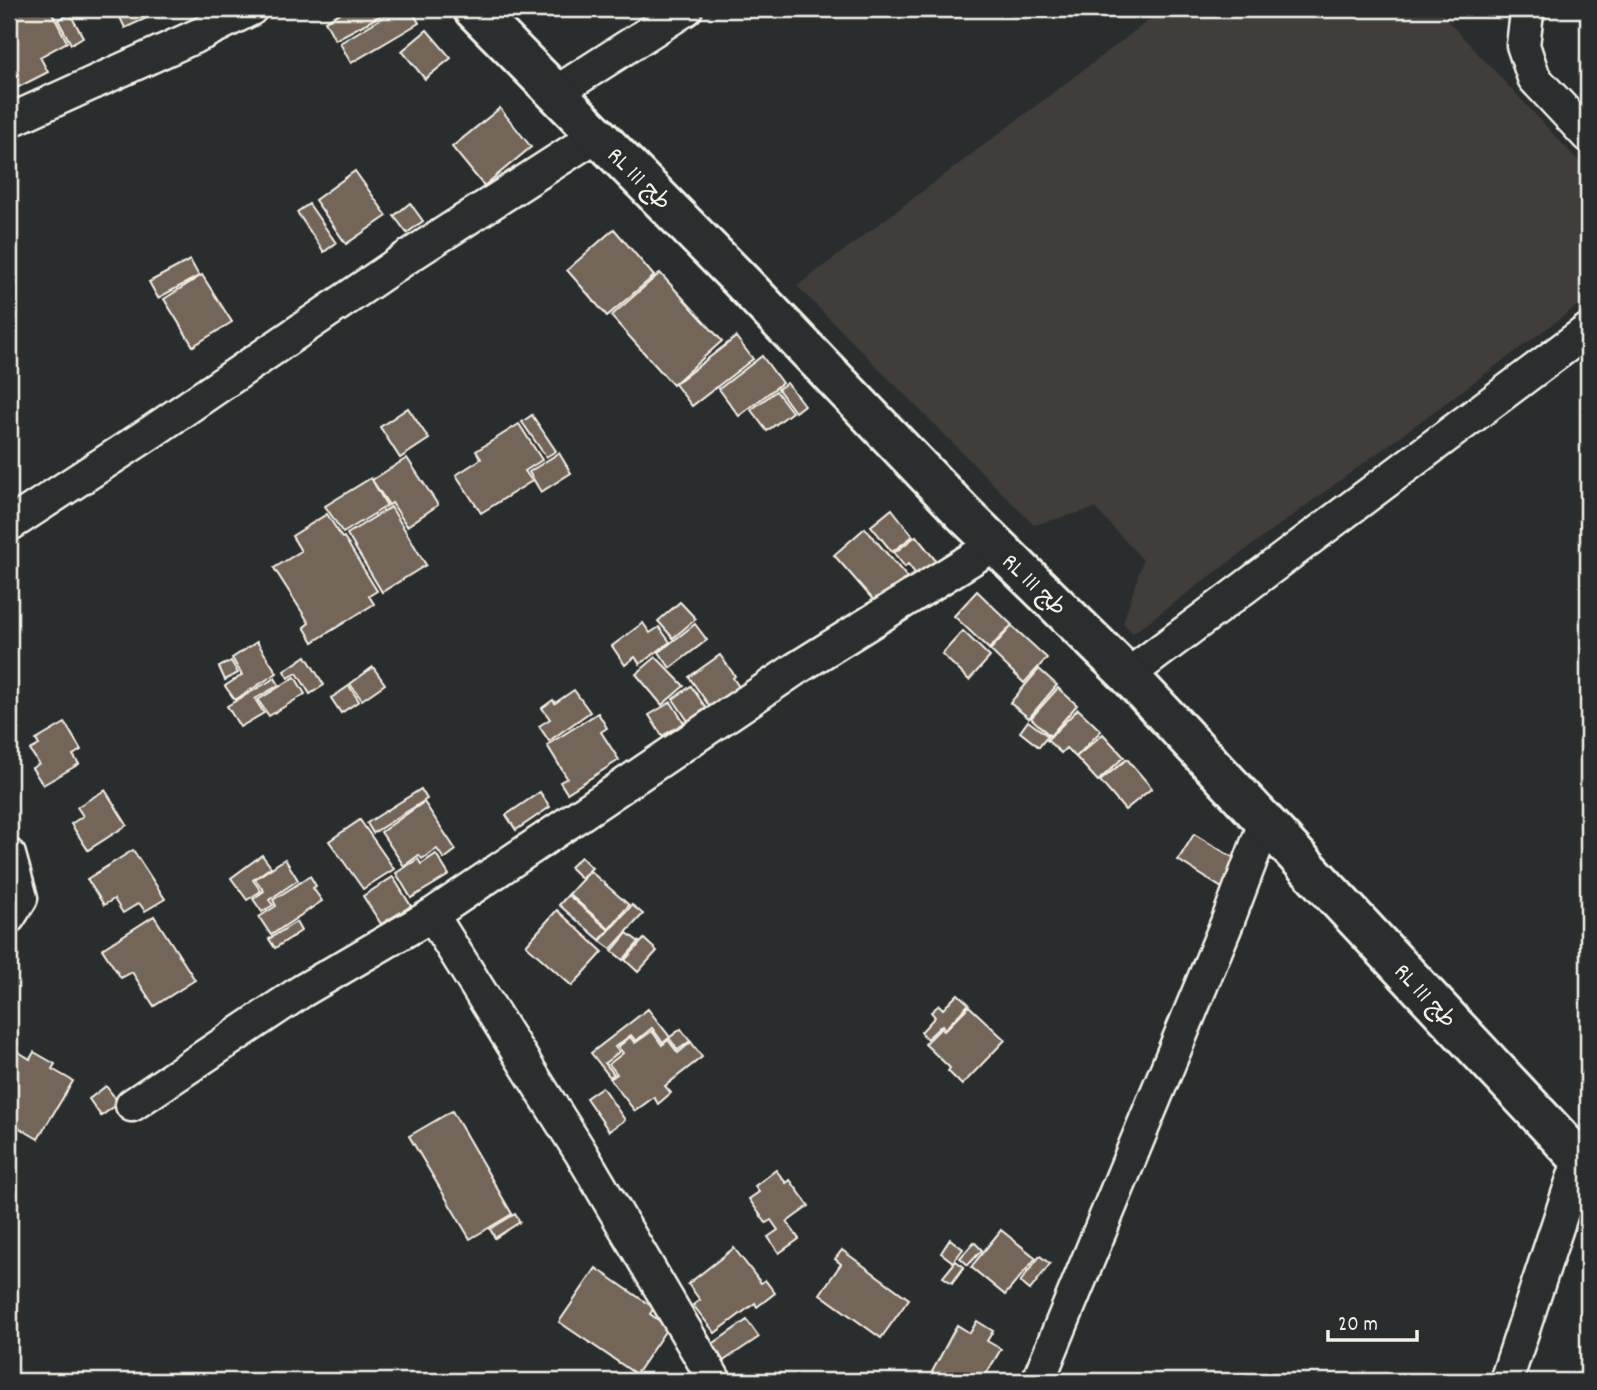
<svg xmlns="http://www.w3.org/2000/svg" width="1597" height="1390" viewBox="0 0 1597 1390" font-family="Dekko,'Playpen Sans Arabic',sans-serif">
	<style>
		.built { fill: #403e3b }
		.building { fill: #736559; stroke: #f4f1e8; stroke-width: 2 }
		.lines { fill: none; stroke-linecap: round; stroke-linejoin: round }
		.minor-casing { stroke: #f4f1e8; stroke-width: 37 }
		.tertiary-casing { stroke: #f4f1e8; stroke-width: 44 }
		.minor { stroke: #2a2d2e; stroke-width: 32 }
		.tertiary { stroke: #2a2d2e; stroke-width: 38 }
		.labels { text-anchor: middle; stroke-width: 6; stroke-linejoin: round; paint-order: stroke }
		.street-label { font-size: 24px; fill: #f4f1e8; stroke: #2a2d2e }
	</style>
	<rect width="100%" height="100%" fill="#2a2d2e"/>
	<filter id="ink" filterUnits="userSpaceOnUse"><feTurbulence type="fractalNoise" baseFrequency=".0143" numOctaves="2"/><feDisplacementMap in="SourceGraphic" scale="14" xChannelSelector="R" yChannelSelector="G"/><feConvolveMatrix kernelMatrix="1 2 1 2 8 2 1 2 1" color-interpolation-filters="sRGB"/></filter>
	<g filter="url(#ink)">
		<!-- built -->
		<path class="built" d="M1164 9H1451L1443 16 1588 171V298L1133 633 1123 623 1143 560 1095 508 1034 525 797 286Z"/>
		<!-- building -->
		<g class="building">
			<path d="M9 9H50L67 42 40 57 48 72 13 90 9 81V70L11 69 9 66Z"/>
			<path d="M104 9H166L125 28 117 11 107 16Z"/>
			<path d="M347 9H393L335 40 325 21Z"/>
			<path d="M397 9H411L419 23 351 63 340 43Z"/>
			<path d="M70 14 83 37 71 44 58 20Z"/>
			<path d="M427 30 451 58 425 79 402 51Z"/>
			<path d="M500 108 531 147 484 186 452 147Z"/>
			<path d="M355 171 387 216 346 244 315 200Z"/>
			<path d="M410 203 423 221 407 233 394 216Z"/>
			<path d="M309 204 336 243 324 252 297 212Z"/>
			<path d="M614 229 654 276 607 316 567 270Z"/>
			<path d="M190 260 199 276 158 298 149 282Z"/>
			<path d="M660 273 722 341 673 385 611 316Z"/>
			<path d="M202 275 232 322 193 346 164 299Z"/>
			<path d="M736 337 753 359 692 406 675 384Z"/>
			<path d="M762 356 782 383 739 416 719 389Z"/>
			<path d="M787 383 804 405 795 412 778 389Z"/>
			<path d="M776 391 792 412 767 431 751 410Z"/>
			<path d="M408 408 429 439 400 458 380 427Z"/>
			<path d="M532 415 556 451 546 457 522 422Z"/>
			<path d="M519 424 542 460 525 471 532 481 481 513 456 475 481 459 476 451Z"/>
			<path d="M559 453 571 473 541 492 529 472Z"/>
			<path d="M407 458 438 505 407 526 392 503 389 505 372 480Z"/>
			<path d="M371 478 387 506 343 533 325 506Z"/>
			<path d="M391 507 426 565 382 592 347 534Z"/>
			<path d="M892 509 913 536 892 552 871 526Z"/>
			<path d="M327 514 342 538 344 537 377 591 369 596 374 604 313 642 304 627 309 623 274 568 301 551 292 536Z"/>
			<path d="M865 528 907 577 876 603 834 555Z"/>
			<path d="M916 536 937 562 918 577 908 564 905 567 894 553Z"/>
			<path d="M977 591 1012 625 989 649 954 616Z"/>
			<path d="M680 602 696 619 673 638 658 621Z"/>
			<path d="M643 623 650 633 659 627 670 642 640 664 635 657 625 665 612 646Z"/>
			<path d="M695 624 707 640 670 668 659 652Z"/>
			<path d="M1012 626 1047 658 1024 683 990 650Z"/>
			<path d="M963 631 990 657 969 680 942 654Z"/>
			<path d="M257 642 277 673 235 700 225 686 242 675 232 658Z"/>
			<path d="M720 655 735 676 733 678 739 687 710 707 689 677Z"/>
			<path d="M306 656 324 685 310 694 297 673 288 678 284 671Z"/>
			<path d="M656 657 684 686 662 705 636 674Z"/>
			<path d="M231 661 238 673 225 680 219 667Z"/>
			<path d="M373 667 385 684 362 700 350 684Z"/>
			<path d="M1039 669 1057 685 1029 718 1010 703Z"/>
			<path d="M295 677 305 694 269 716 258 700Z"/>
			<path d="M275 678 279 685 255 699 264 713 240 727 227 706Z"/>
			<path d="M349 686 359 701 341 713 331 698Z"/>
			<path d="M691 686 706 708 688 721 673 699Z"/>
			<path d="M1058 688 1077 705 1050 736 1031 718Z"/>
			<path d="M574 690 590 712 549 741 539 726 550 719 542 708 553 700 555 703Z"/>
			<path d="M671 702 684 723 662 736 649 715Z"/>
			<path d="M1078 709 1101 731 1076 757 1066 748 1061 753 1047 740Z"/>
			<path d="M598 713 607 728 601 732 619 760 567 793 560 782 567 778 547 745Z"/>
			<path d="M1028 721 1048 736 1039 747 1020 732Z"/>
			<path d="M65 723 81 750 73 755 79 764 43 785 32 768 39 764 30 750 39 745 36 740Z"/>
			<path d="M1103 734 1124 757 1098 781 1076 757Z"/>
			<path d="M1127 759 1152 788 1125 810 1100 781Z"/>
			<path d="M421 789 427 799 373 833 367 823Z"/>
			<path d="M105 790 127 825 88 850 71 824 83 816 77 807Z"/>
			<path d="M540 792 550 807 516 830 506 815Z"/>
			<path d="M424 802 456 850 444 859 437 849 422 859 419 855 404 866 381 832Z"/>
			<path d="M360 820 394 869 363 889 329 841Z"/>
			<path d="M1194 834 1239 861 1222 888 1178 860Z"/>
			<path d="M133 850 165 899 145 911 139 903 123 913 114 899 104 905 87 879Z"/>
			<path d="M436 854 449 875 411 898 396 873 418 859 421 864Z"/>
			<path d="M262 855 271 867 253 880 261 891 247 900 231 878Z"/>
			<path d="M581 857 592 868 581 878 570 867Z"/>
			<path d="M285 859 298 880 269 900 273 905 262 912 253 899 264 891 255 879Z"/>
			<path d="M590 871 629 905 609 929 569 894Z"/>
			<path d="M310 876 316 886 313 888 322 901 271 935 259 917 276 906 273 900Z"/>
			<path d="M393 877 411 906 381 924 363 896Z"/>
			<path d="M568 895 609 930 600 940 559 905Z"/>
			<path d="M632 905 643 914 611 949 600 941Z"/>
			<path d="M557 910 603 952 572 986 526 945Z"/>
			<path d="M154 916 195 980 154 1006 132 972 121 978 102 949Z"/>
			<path d="M296 922 301 931 275 948 269 939Z"/>
			<path d="M627 933 639 942 623 960 612 951Z"/>
			<path d="M644 939 657 951 638 972 625 960Z"/>
			<path d="M958 994 969 1004 945 1029 942 1025 927 1039 921 1032 935 1017 931 1012 939 1005 943 1009Z"/>
			<path d="M969 1006 1005 1040 962 1085 948 1071 950 1068 925 1044 941 1028 944 1031Z"/>
			<path d="M648 1009 670 1037 681 1029 690 1041 678 1050 669 1038 663 1043 652 1028 636 1041 631 1035 615 1047 619 1052 605 1063 614 1074 610 1077 591 1053Z"/>
			<path d="M652 1031 662 1045 668 1040 678 1053 691 1042 702 1057 665 1086 671 1093 658 1104 654 1097 635 1111 610 1079 617 1074 609 1064 623 1053 618 1047 630 1037 635 1043Z"/>
			<path d="M12 1048 30 1059 34 1052 55 1064 52 1069 73 1081 38 1139 9 1122V1054Z"/>
			<path d="M106 1086 119 1103 101 1116 89 1099Z"/>
			<path d="M602 1087 625 1120 609 1131 586 1098Z"/>
			<path d="M452 1111 512 1214 470 1239 409 1136Z"/>
			<path d="M776 1170 786 1183 790 1180 809 1206 787 1222 799 1239 779 1253 768 1237 778 1230 771 1220 766 1223 749 1199 759 1192 755 1186Z"/>
			<path d="M515 1214 520 1222 495 1238 490 1229Z"/>
			<path d="M1001 1230 1036 1258 1005 1295 971 1267Z"/>
			<path d="M950 1239 963 1249 953 1262 941 1253Z"/>
			<path d="M974 1242 982 1250 968 1265 960 1258Z"/>
			<path d="M734 1248 761 1283 765 1280 775 1293 757 1307 755 1303 715 1333 693 1305 700 1300 688 1284Z"/>
			<path d="M842 1250 909 1299 881 1338 820 1294 841 1264 835 1259Z"/>
			<path d="M1040 1256 1050 1264 1030 1290 1020 1282Z"/>
			<path d="M956 1261 964 1267 952 1283 943 1277Z"/>
			<path d="M596 1268 654 1308 650 1314 668 1327 636 1374 559 1322Z"/>
			<path d="M747 1320 759 1337 716 1366 704 1350Z"/>
			<path d="M977 1321 993 1331 987 1341 1001 1349 982 1381H946L932 1372 957 1325 970 1333Z"/>
		</g>
		<g class="lines">
			<defs>
				<g id="minor">
					<path d="M1530 9 1527 13 1523 45 1534 78 1588 136"/>
					<path d="M555 93 686 9"/>
					<path d="M9 121 203 33 251 9"/>
					<path d="M9 525 153 431 406 258 597 135"/>
					<path d="M1128 675 1588 330"/>
					<path d="M9 855 21 898 9 917"/>
					<path d="M432 915 581 1153 715 1381"/>
					<path d="M132 1105 302 991 432 915 794 670 994 545"/>
					<path d="M1038 1381 1227 923 1265 823"/>
					<path d="M1506 1381 1580 1158"/>
				</g>
				<path id="tertiary" d="M473 9 744 284 964 514 1128 675 1588 1168"/>
			</defs>
			<!-- minor casing -->
			<use href="#minor" class="minor-casing"/>
			<!-- tertiary casing -->
			<use href="#tertiary" class="tertiary-casing"/>
			<!-- minor -->
			<use href="#minor" class="minor"/>
			<!-- tertiary -->
			<use href="#tertiary" class="tertiary"/>
		</g>
	</g>
	<g class="labels">
		<!-- street labels -->
		<g class="street-label">
			<text transform="translate(640 178) rotate(45)" y="8">RL طج 111</text>
			<text transform="translate(1035 584) rotate(44)" y="8">RL طج 111</text>
			<text transform="translate(1426 995) rotate(47)" y="8">RL طج 111</text>
		</g>
	</g>
	<!-- margin -->
	<rect width="1597" height="1390" fill="none" stroke="#2a2d2e" stroke-width="35"/>
	<rect x="18" y="18" width="1562" height="1355" fill="none" stroke="#f4f1e8" stroke-width="2.5" filter="url(#ink)"/>
	<!-- scale -->
	<path d="M1328 1330v10h89v-10" fill="none" stroke="#f4f1e8" stroke-width="3.5"/>
	<text x="1338" y="1330" font-size="21" fill="#f4f1e8" stroke="#2a2d2e" stroke-width="5" paint-order="stroke">20 m</text>
</svg>
